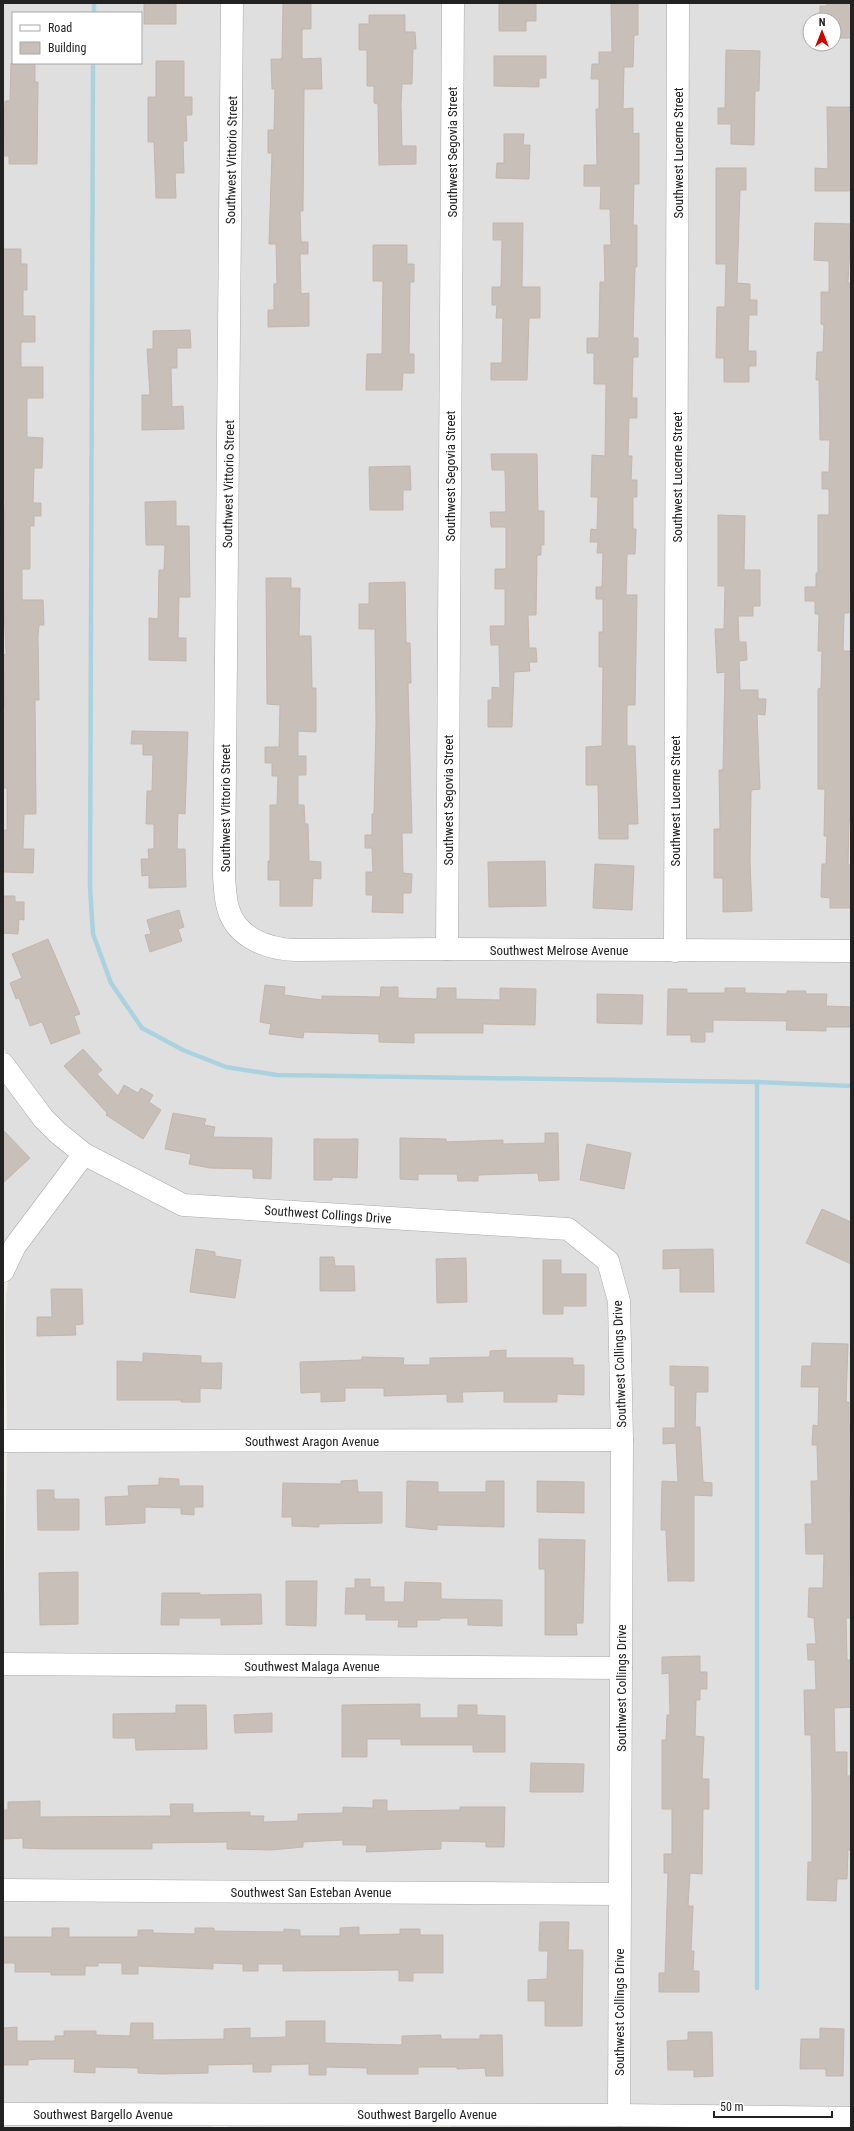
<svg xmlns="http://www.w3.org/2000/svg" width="854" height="2131" viewBox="0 0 854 2131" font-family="'Roboto Condensed',sans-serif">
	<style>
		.residential { fill: #e0dfdf; fill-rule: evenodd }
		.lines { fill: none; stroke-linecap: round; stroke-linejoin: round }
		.stream { stroke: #aad3df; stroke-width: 4.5 }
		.building { fill: #c7bfb8; stroke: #c4b6ab }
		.minor-casing { stroke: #a9a9a9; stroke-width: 23 }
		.minor { stroke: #fff; stroke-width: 22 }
		.labels { text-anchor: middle; stroke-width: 4; stroke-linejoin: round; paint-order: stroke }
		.street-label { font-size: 13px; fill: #222; stroke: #fff }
	</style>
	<rect width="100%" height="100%" fill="#f2efe9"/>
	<!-- residential -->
	<g class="residential">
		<path d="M3 3H224L216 877 257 953 271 958 851 960V2109L627 2106 628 1301 573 1222 185 1196 89 1147 63 1126 10 1060 3 1046ZM13 13H141V63H13Z"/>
		<path d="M240 3H445L439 940 295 941 259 933 242 917 234 895Z"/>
		<path d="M461 3H670L667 942 456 940Z"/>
		<path d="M687 3H851V942H683ZM810 20H834V44H810Z"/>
		<path d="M3 1079 72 1156 3 1250Z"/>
		<path d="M87 1166 180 1213 566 1238 601 1267 611 1302 613 1431 7 1432 5 1326 6 1294 9 1278 13 1266Z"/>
		<path d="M613 1449V1659L3 1655 7 1450Z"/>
		<path d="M3 1674 613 1677 611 1884 3 1881Z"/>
		<path d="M3 1899 611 1903 610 2105H3Z"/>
		<rect x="3" y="2123" width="209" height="5"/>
		<rect x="228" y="2123" width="206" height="5"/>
		<path d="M451 2123 851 2128H451Z"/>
	</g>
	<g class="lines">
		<!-- stream -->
		<g class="stream">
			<path d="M94 13V3"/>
			<path d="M93 63 90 887 93 934 111 983 142 1028 183 1050 226 1067 277 1075 757 1082 851 1086"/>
			<path d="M757 1988V1082"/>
		</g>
	</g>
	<!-- building -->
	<g class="building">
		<rect x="144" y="3" width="32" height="21"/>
		<path d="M283 3H311V29H302V59L321 58 322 89H304L303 211H300L301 242H308V254H300L301 294 309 293V326L268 327V310H274V284H277L276 244H269L272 153H268V130H274L275 89H272L271 59H282Z"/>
		<path d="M499 3H536V21H526V31H499Z"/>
		<path d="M611 3H638V35H634L633 67H624L623 109 633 108V134L639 133V184H634L633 225H637V267H635L633 338H638V357H633L632 398H637V418H629L628 456H632L631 480H637V497H633V529H636L635 554H627L626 595H637L635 705H627V746H635L638 824H628V839H599L598 785H586V747L602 746 603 667H599V632H603V599H596V587H602L603 553H597L598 542H590L591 529 597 530 598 497H591L592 455 605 456 606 384H594V353H587V338H599L600 282H605L604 245H611L610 209H600L601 186H584V165H597L596 109H599V79H591L592 64H599V52H612Z"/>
		<path d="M827 3H851V38H834V20L820 19V6H827Z"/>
		<path d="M369 15H405V32H415L416 49H413L412 84H402L401 104 402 146H416V164L379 165 378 104 374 103V86H367V50H359V24H369Z"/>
		<path d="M726 50 760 51 759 91H755L754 145 731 144V124H718V108H725Z"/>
		<path d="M494 56H546V78H539V87L494 86Z"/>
		<path d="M156 61H184V97H192V115H186L187 141H183L184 173H175L176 198H156L154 142H148V97H156Z"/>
		<path d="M11 63H35V82H38L37 164H9V156H3L5 101H10Z"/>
		<path d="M827 107H851V191H815V168L828 169Z"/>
		<path d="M504 134H524L523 145H530L529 179 496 178 497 163H504Z"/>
		<path d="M716 168H746V190H740L737 283 750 284V300H757V315H749L748 351H756V366H749V382H724V358H716L717 307H725L726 264H716Z"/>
		<path d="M493 223H523L522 287H540V318H529L527 380H491V363H502L503 318H496L497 305H492V287H501L502 240H493Z"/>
		<path d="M815 223 851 224 848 283H851V590H849V613H844L843 651H851V821H849L848 865H851V908H830V898L821 897 822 864H826L827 836H824L825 789H818V689L821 688 822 651H818L819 614H815V601H805V587H816V573H818V515H829V489H822V472H829L830 440H820L819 380H816L817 352H823L824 325 821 324V292H829V261L814 260Z"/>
		<path d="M373 245H407V264H414V282H410L409 354H414V373H403L402 390H366L367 354H382L383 281H373Z"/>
		<path d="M3 249H21V264H27V290H23V316H35V342H21V367H43V398H27V437L43 438 42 468H34L33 503H41V516H34V526H30V569H22V600H43L44 625H39L38 638 39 700H35L36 814H24L23 849H34L33 873 3 872V830H7V788H3V714H5L3 655 6 654 3 583 5 500H3Z"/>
		<path d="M190 330 191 348H177V368H171L172 407 183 406 184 429 142 430V395H150L147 349H153V331Z"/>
		<path d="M491 454H537L538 511H544V545H541V555H537L536 615H528L529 648H536L537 662H529L530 671 514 672 512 727H488V700H492V687L500 688 499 645H491L490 626H505V589H495V569H506V527H491L490 512H506L505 470H492Z"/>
		<path d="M410 466 411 490H403V510H370L369 467Z"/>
		<path d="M176 501V526H189L190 597H179L178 638H186V661L149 660V618L158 619 159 570H164L165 545H146L145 502Z"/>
		<path d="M718 515 745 516 744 570H760V606H753V616H738L739 642H746L747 660 739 661 740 690H758V699H766L765 715 757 714 760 789 751 790 750 862 752 911 723 912V878H714V829H720L719 770H723L725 672 717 673 715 629H724L725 586H718Z"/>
		<path d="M266 578H291V588H300L299 636H311L312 688H316V732L298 731V756H306V775H298V805H304L305 824H308L309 861 321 862V879L313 878 312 906H280V880H268V861H270V805H277L278 776H272V763H265V747H279L280 705 267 704Z"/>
		<path d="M405 582 406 643H410L411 683H408L412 833H402L403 873 412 874 411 893H403V913L372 912 373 895H366V872H373L372 848H365V835H372V814H374L376 722 375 629H359V604H369V583Z"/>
		<path d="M132 731 188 732 185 814 178 813 177 849H185L186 887 149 888V875L142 876 141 859H149L148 849H154V824H146L147 791H152L153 755H143V744H131Z"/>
		<path d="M545 861 546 906 489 907 488 862Z"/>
		<path d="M595 864 634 866 632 910 593 908Z"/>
		<path d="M3 896H15V902H24V920L19 919 18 934 3 933Z"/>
		<path d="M179 910 184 927 178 929 182 941 150 952 145 935 151 934 147 920Z"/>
		<path d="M48 939 80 1014 74 1016 80 1033 51 1044 42 1022 30 1026 19 998 16 999 10 983 22 978 12 954Z"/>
		<path d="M265 985 285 987 284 995 322 1000V996L380 997 381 987H398V998L437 999V988H456V999L500 1000V988L536 989 535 1025 483 1024V1033H414V1043L379 1042V1034L304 1032 303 1038 269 1034 271 1024 260 1022Z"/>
		<path d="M725 988H745V993L787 994V991H806V994H827L826 1006 851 1007V1027H826V1031L786 1030 787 1021 713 1020V1032H705V1042H691V1035H667L668 989H687V993H725Z"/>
		<path d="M597 994 643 995 642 1024 597 1023Z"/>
		<path d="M83 1049 102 1070 97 1074 118 1096 124 1085 138 1093 141 1088 153 1095 149 1102 161 1110 143 1139 106 1115 107 1113 64 1066Z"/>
		<path d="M173 1113 206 1119 204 1125 215 1127 213 1137 272 1138 271 1179 253 1178V1169L210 1168 189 1164 191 1154 165 1149Z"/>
		<path d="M3 1130 30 1158 3 1183Z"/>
		<path d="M545 1133H558L559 1180 539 1181 538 1173 478 1175V1181H458L457 1174H418V1180L400 1179V1138L446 1139V1142L503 1140V1144L545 1143Z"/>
		<path d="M314 1139H358L357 1178 332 1177V1180H314Z"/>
		<path d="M587 1144 631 1153 624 1189 580 1180Z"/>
		<path d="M822 1209 851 1222V1264L806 1243Z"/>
		<path d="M196 1249 215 1252V1256L241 1260 235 1298 190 1292Z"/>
		<path d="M713 1249 714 1292H680V1268L663 1269V1250Z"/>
		<path d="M320 1257H334L335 1266H354L355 1291H320Z"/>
		<path d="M466 1258 467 1302 437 1303 436 1259Z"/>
		<path d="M543 1260H561V1274H586V1306H563V1314H543Z"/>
		<path d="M51 1289H82L83 1324 75 1325 76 1335 37 1336V1317H52Z"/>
		<path d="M812 1343 848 1344 846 1402H849V1425H851V1470H849L851 1618H846L847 1660H851V1707L834 1708 835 1752H847V1776H851V1850H848L847 1879H837L836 1901 807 1900 808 1862H812V1796L811 1735H805L804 1690H816L815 1660H808L807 1644H816L814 1618 808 1617 809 1588H823L824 1554H806L805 1524H812L811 1481H818L817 1445H812L813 1425 818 1426 819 1387H801L802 1366H811Z"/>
		<path d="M506 1350V1358H573V1365H584V1395L557 1394V1402H504V1391L462 1392 463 1402H447V1394L384 1396V1388H345V1401L321 1402V1392L301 1393 300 1362 362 1360V1357L404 1358 403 1365H430V1358L490 1357V1351Z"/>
		<path d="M143 1353 201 1356V1363H222L221 1389 200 1388V1402H181V1400H117V1361L143 1362Z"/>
		<path d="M670 1366 708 1367V1392H696L695 1427H700L703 1482 712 1483V1496L694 1495V1581H668L666 1530H661L662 1481 678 1482 676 1443 663 1444V1428H675V1386L670 1385Z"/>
		<path d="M159 1478 179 1479V1486H203V1507H194V1515L181 1514V1508L145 1507V1523L106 1525 105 1497 129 1496 128 1486 159 1485Z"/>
		<path d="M357 1480 358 1492H382V1523L319 1524V1527L292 1526V1517H282L283 1483 341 1484V1481Z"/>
		<path d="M407 1481 438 1482V1492H486V1481H504V1527L437 1525V1530L406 1527Z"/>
		<path d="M537 1481 584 1482V1513L537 1512Z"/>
		<path d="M37 1490H54V1499H79V1530H38Z"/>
		<path d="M539 1539 585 1540 583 1623H576L577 1635H545V1569H539Z"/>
		<path d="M78 1572V1624L40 1625 39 1573Z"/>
		<path d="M355 1579H370V1587H384V1602H404L405 1582 441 1583V1599L502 1600V1626L468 1625V1618H440V1620H417V1627H398L399 1620H366V1614H345L346 1588H355Z"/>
		<path d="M286 1581H317L316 1626 286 1625Z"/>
		<path d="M162 1593H200V1595L261 1594 262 1624 221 1625V1618H179V1625H161Z"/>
		<path d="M700 1656V1672H707V1689H700V1700H696L695 1736 704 1737 702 1779H709V1809H703L702 1874 690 1873 688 1906H693L691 1951H694L693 1971H699V1992H659V1973H665L668 1873H664V1854H672V1809H662V1740H666L667 1715H670L669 1673 662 1674V1657Z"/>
		<path d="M420 1704V1718H458V1705H477V1715L505 1716V1752H473V1745H401V1739H367V1757H342V1705Z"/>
		<path d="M176 1705H206L207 1749 136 1750 135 1738H113V1714L176 1713Z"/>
		<path d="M272 1713V1732L235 1733 234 1715Z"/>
		<path d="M531 1763 584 1764 583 1792H530Z"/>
		<path d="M373 1800H387V1811L460 1810V1807H505L504 1847H486V1842L441 1841V1849L366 1852 367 1845H343V1840L303 1842V1847L271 1850 227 1849V1842L152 1843V1849H53L23 1848V1838L3 1839V1810H8V1802L40 1801V1817L171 1816 170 1804H193V1813L250 1812V1816H264L263 1822 298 1821V1814L343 1813V1807L373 1808Z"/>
		<path d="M540 1922H569L568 1950H583L582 2026H545V2001H528V1980L547 1979 548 1951H539Z"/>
		<path d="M359 1927V1935L400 1934V1929H420V1935H443V1973H413V1981H399V1970L283 1971V1964H258V1971H243V1964L213 1963V1969L138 1966V1974H122V1963H98V1966H85V1975H51V1972H15V1963H3V1937H52V1928H69V1937H138V1930H153V1933L195 1934V1928H214V1931L284 1932V1929L300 1930V1936H340V1928Z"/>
		<path d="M286 2021H325V2043L402 2045V2036L441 2035V2039H480V2035H502L503 2076H486L485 2068 457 2069V2067H418V2074H367V2068L326 2067V2075H309V2064L271 2065V2072H253V2064L208 2065V2073L161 2074 138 2073V2068L95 2067V2073L74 2072 75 2059H39L28 2060V2065H3V2028L17 2027V2041H55V2036H64V2031H96V2035L130 2036 131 2023H153V2040L224 2039V2029L250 2028V2038L286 2037Z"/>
		<path d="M820 2028 844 2029 843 2076H826V2069H800L801 2039H820Z"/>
		<path d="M688 2032H712L713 2076 694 2077V2070H668L667 2041 688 2040Z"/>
	</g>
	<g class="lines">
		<defs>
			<g id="minor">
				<path d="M232 3 224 877C225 887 225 898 228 908 236 938 268 949 295 950L447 949 851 951"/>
				<path d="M447 949 453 3"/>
				<path d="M675 951 678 3"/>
				<path d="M3 1064 43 1118 58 1133 84 1154 183 1205 568 1229 608 1261 619 1301 622 1440 619 2115"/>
				<path d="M3 1271 15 1246 84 1154"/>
				<path d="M3 1441 622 1440"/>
				<path d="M3 1664 621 1668"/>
				<path d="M3 1890 619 1894"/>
				<path d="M3 2114 619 2115 851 2118"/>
			</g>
		</defs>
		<!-- minor casing -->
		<use href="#minor" class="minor-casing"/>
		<!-- minor -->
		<use href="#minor" class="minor"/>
	</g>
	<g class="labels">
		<!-- street labels -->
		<g class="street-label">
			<text transform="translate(452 152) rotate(-90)" y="5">Southwest Segovia Street</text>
			<text transform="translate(678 153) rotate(-90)" y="5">Southwest Lucerne Street</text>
			<text transform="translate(231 160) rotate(-89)" y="5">Southwest Vittorio Street</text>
			<text transform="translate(450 476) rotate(-90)" y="5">Southwest Segovia Street</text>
			<text transform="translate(677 477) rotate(-90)" y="5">Southwest Lucerne Street</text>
			<text transform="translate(228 484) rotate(-89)" y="5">Southwest Vittorio Street</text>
			<text transform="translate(448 800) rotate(-90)" y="5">Southwest Segovia Street</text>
			<text transform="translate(675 801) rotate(-90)" y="5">Southwest Lucerne Street</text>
			<text transform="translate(225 808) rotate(-90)" y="5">Southwest Vittorio Street</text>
			<text x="559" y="955">Southwest Melrose Avenue</text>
			<text transform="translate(328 1214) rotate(4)" y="5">Southwest Collings Drive</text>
			<text transform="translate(619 1364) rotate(-92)" y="5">Southwest Collings Drive</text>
			<text x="312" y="1446">Southwest Aragon Avenue</text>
			<text x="312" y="1671">Southwest Malaga Avenue</text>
			<text transform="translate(621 1688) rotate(-90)" y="5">Southwest Collings Drive</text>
			<text x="311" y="1897">Southwest San Esteban Avenue</text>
			<text transform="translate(619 2012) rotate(-90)" y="5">Southwest Collings Drive</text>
			<text x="103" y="2119">Southwest Bargello Avenue</text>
			<text x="427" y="2119">Southwest Bargello Avenue</text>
		</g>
	</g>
	<!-- border -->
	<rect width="854" height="2131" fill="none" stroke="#222222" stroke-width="8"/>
	<!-- legend -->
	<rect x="12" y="12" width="130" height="52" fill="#ffffff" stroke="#a7a7a7"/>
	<rect x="20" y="25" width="20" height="6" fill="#ffffff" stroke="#a7a7a7"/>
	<text x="48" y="32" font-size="12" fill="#222222">Road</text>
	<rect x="20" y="42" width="20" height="12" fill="#c7bfb8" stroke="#a7a7a7"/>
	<text x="48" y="52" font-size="12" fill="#222222">Building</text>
	<!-- north arrow -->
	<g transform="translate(822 32)"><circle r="19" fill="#ffffff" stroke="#a7a7a7"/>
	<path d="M0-3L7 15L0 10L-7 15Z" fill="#d40000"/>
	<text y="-6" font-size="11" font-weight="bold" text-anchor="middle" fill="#222222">N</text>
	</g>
	<!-- scale -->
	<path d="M714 2111v6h118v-6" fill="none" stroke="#222222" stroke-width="2"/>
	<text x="720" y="2111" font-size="12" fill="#222222" stroke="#ffffff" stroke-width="3" paint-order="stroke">50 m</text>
</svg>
